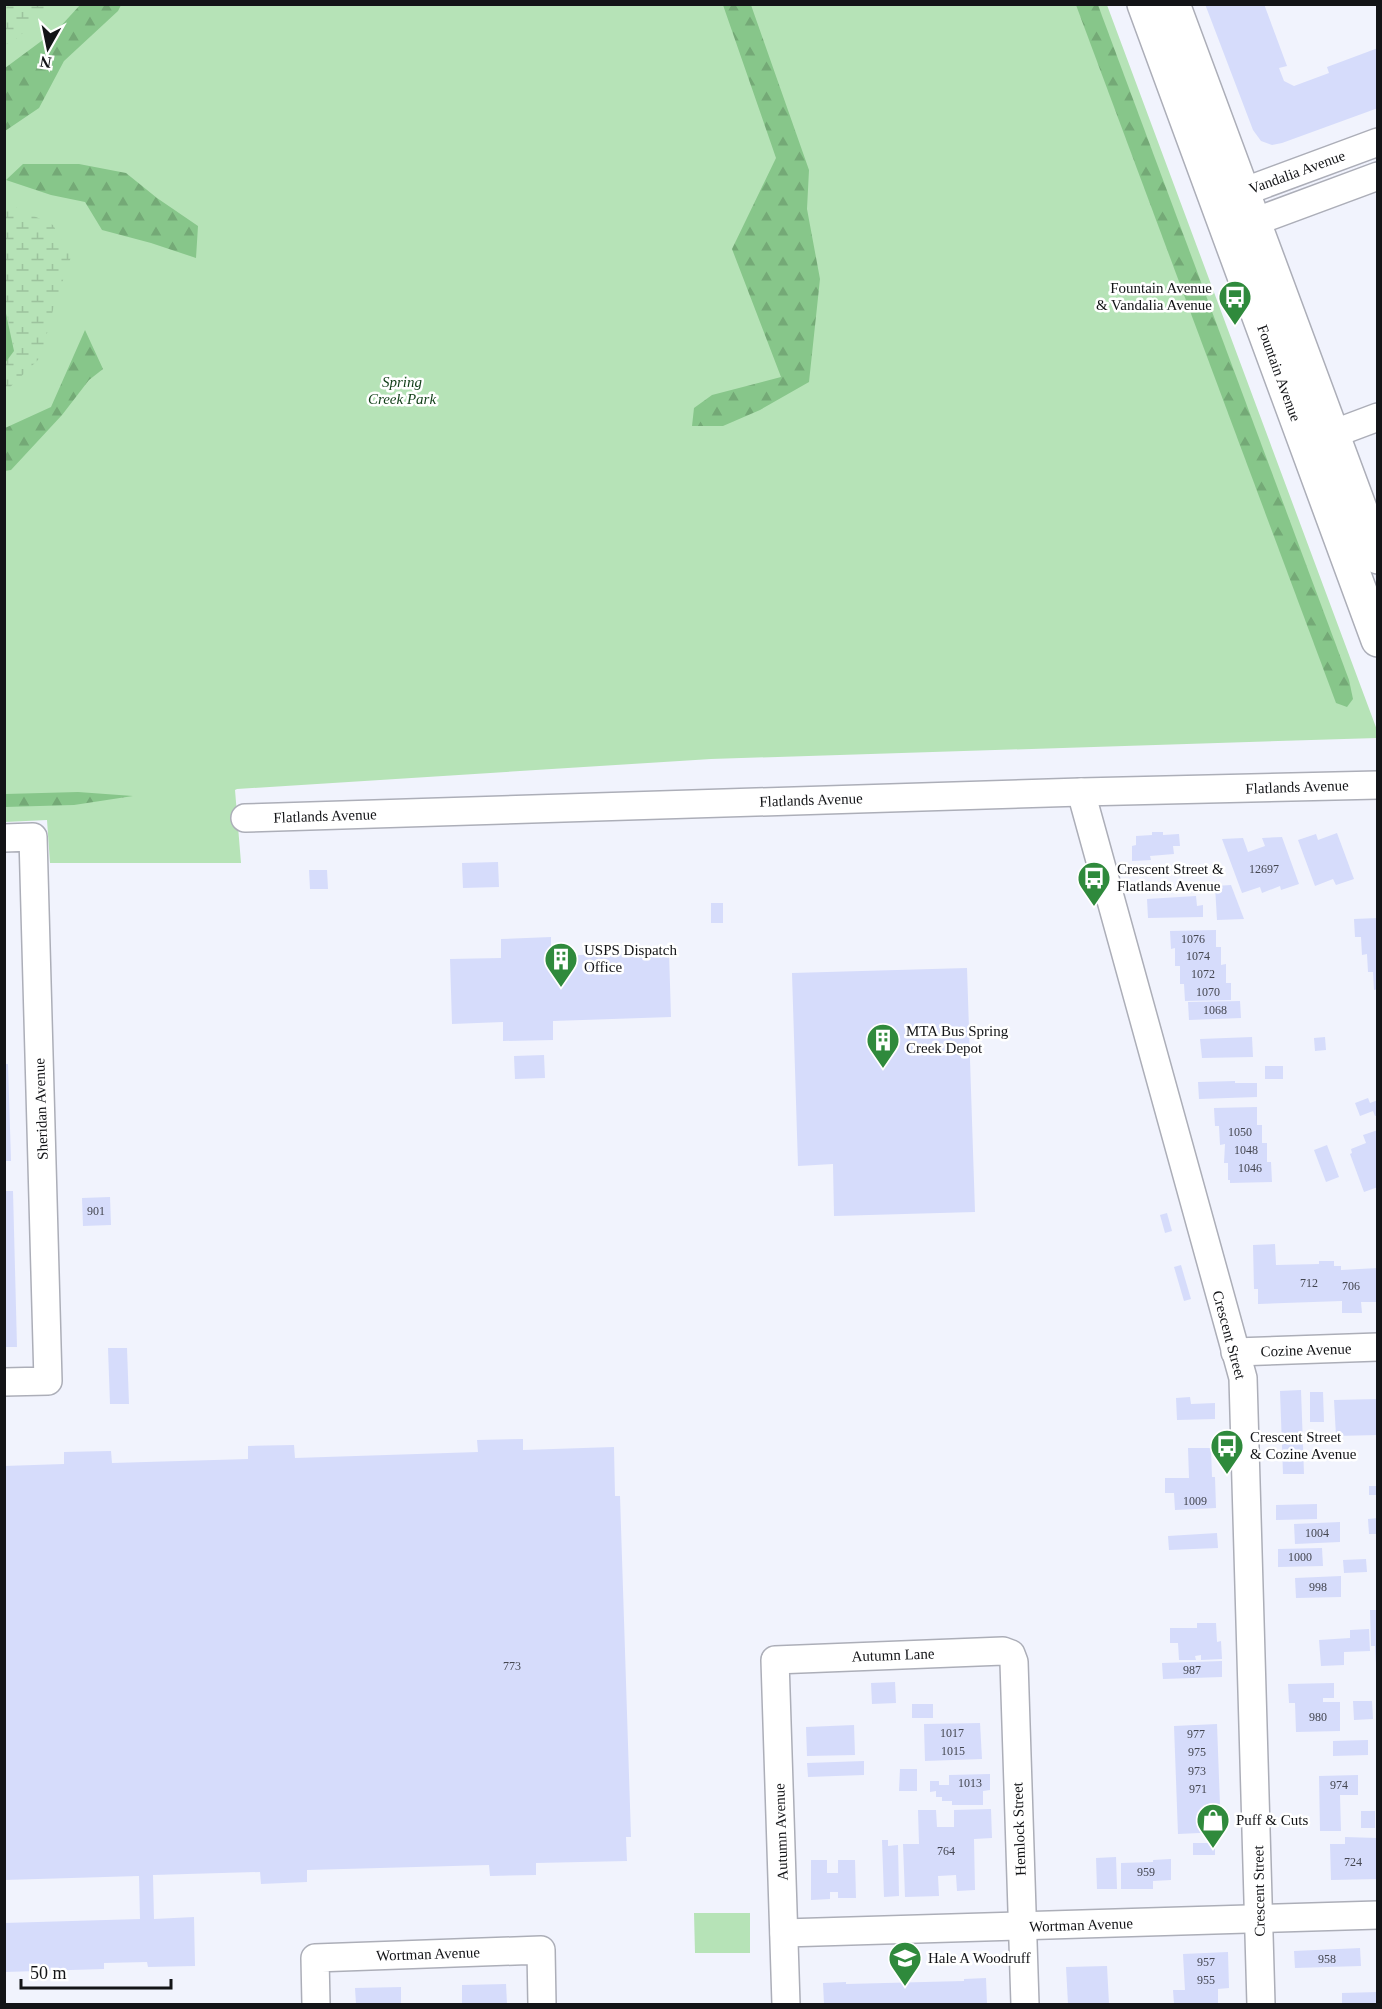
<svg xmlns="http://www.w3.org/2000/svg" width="1382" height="2009" viewBox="0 0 1382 2009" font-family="Georgia,serif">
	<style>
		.green { fill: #b6e3b7 }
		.forest { fill: url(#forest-firs) }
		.wetland { fill: url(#wetland-marsh) }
		.water { fill: #85c488 }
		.building { fill: #d6dcfb }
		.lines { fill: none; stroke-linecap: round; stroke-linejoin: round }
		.minor-casing { stroke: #acaeb8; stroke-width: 30 }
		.major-casing { stroke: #acaeb8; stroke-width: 36 }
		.minor { stroke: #fff; stroke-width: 27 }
		.major { stroke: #fff; stroke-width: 33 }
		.labels { text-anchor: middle; stroke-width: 5; stroke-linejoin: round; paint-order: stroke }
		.number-label { font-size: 12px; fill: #444650 }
		.street-label { font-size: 15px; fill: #131417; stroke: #fff }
		.poi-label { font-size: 15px; fill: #131417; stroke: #fff; text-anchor: start }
		.park-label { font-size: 15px; font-style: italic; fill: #103e17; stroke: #fff }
	</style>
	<defs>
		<pattern id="forest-firs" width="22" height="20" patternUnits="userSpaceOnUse" patternTransform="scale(1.5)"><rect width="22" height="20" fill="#87c68a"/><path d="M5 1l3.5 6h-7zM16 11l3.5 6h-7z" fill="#74a976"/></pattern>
		<pattern id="wetland-marsh" width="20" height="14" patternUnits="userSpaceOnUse" patternTransform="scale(1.5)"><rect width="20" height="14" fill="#b6e3b7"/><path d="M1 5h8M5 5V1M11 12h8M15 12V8" fill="none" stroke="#9cc29d"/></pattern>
	</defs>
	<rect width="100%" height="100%" fill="#f1f3fd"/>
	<!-- green -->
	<g class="green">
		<path d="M4 5H1107L1377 730V738L711 759 237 789 235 790 241 863H50L47 820 5 822Z"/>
		<path d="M694 1913H750V1953H695Z"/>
	</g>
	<!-- forest -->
	<g class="forest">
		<path d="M80 5H121L118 11 64 61 39 108 5 131V68L59 28Z"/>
		<path d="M723 5H751L809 170 807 209 820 279 809 382 760 410 723 426H692L694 408 712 395 781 377 732 249 776 158Z"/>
		<path d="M1076 5H1098L1349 680 1353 699 1347 707 1336 703Z"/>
		<path d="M23 164H79L126 173 157 198 198 226 196 258 151 243 102 230 85 202 51 195 6 180Z"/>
		<path d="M85 330 103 369 89 380 62 415 11 470 5 471V428L51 407Z"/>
		<path d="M78 792 133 796 74 805 5 807V794Z"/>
	</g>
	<!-- wetland -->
	<g class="wetland">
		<path d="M10 5H54L16 39 5 45 4 9Z"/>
		<path d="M5 206H13L53 225 71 257 54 306 41 357 5 392V363L14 350 5 304Z"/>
	</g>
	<!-- water -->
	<path class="water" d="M4 304 14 351 5 363H4Z"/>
	<!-- building -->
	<g class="building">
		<path d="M1205 4H1264L1287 66 1279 68 1284 81 1294 86 1329 73 1327 67 1378 48V108L1282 143 1272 145 1261 141 1253 130Z"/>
		<path d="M1152 832H1163V835L1179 834 1180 846H1173L1174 854 1150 856 1151 860 1132 861V846L1136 845V836L1152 835Z"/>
		<path d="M1337 833 1354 879 1336 885 1333 879 1315 886 1298 840 1316 834 1318 840Z"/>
		<path d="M1282 837 1299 884 1281 890 1280 886 1262 893 1260 887 1242 893 1222 839 1243 838 1248 852 1265 846 1262 838Z"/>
		<path d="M498 862 499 887 463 888 462 863Z"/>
		<path d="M309 870H327L328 889H310Z"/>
		<path d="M1231 885 1244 919 1217 920 1215 886Z"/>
		<path d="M1196 896 1197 906 1203 905V917L1148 918 1147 899Z"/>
		<rect x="711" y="903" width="12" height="20"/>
		<path d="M1378 918V989L1374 990 1373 972H1368L1367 954 1362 955 1361 937H1355L1354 919Z"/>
		<path d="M1216 930V947H1221V965L1226 964V983H1231V1000L1185 1001 1184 984H1180V966H1175V948L1171 949 1170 931Z"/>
		<path d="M551 937V956L669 952 671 1017 553 1021V1040L503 1041V1022L452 1024 450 959 501 958V939Z"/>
		<path d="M967 968 975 1212 834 1216 833 1164 798 1166 792 973Z"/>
		<path d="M1240 1001 1241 1018 1189 1020 1188 1002Z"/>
		<path d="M1252 1037 1253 1057 1202 1058 1200 1039Z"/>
		<path d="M1325 1037 1326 1050 1315 1051 1314 1038Z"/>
		<path d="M544 1055 545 1078 515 1079 514 1056Z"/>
		<path d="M4 1064H8L11 1161H4Z"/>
		<rect x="1265" y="1066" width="18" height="13"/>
		<path d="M1235 1081V1083H1257V1097L1199 1099 1198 1082Z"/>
		<path d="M1368 1098 1370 1103 1378 1100V1115L1375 1116 1373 1111 1360 1116 1355 1103Z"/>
		<path d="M1257 1107V1125H1262V1143H1267V1162H1271L1272 1182 1230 1183V1180H1228V1163H1224L1225 1144 1220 1145 1219 1126H1215L1214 1108Z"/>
		<path d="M1378 1130V1187L1364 1192 1350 1154 1352 1153 1351 1149 1366 1143 1363 1135Z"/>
		<path d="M1327 1145 1339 1177 1326 1182 1314 1150Z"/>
		<path d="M4 1191H13L17 1347H4Z"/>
		<path d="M110 1197 111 1225 83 1226 82 1198Z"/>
		<path d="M1167 1213 1172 1231 1165 1233 1160 1215Z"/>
		<path d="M1275 1244 1276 1265 1319 1264V1261H1334V1266H1341V1270L1378 1268V1302H1361L1362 1313H1342V1301L1258 1304V1289H1254L1253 1245Z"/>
		<path d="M1181 1265 1191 1299 1184 1301 1174 1267Z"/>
		<path d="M108 1348H127L129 1404H110Z"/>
		<path d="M1301 1390 1304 1474H1283L1280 1391Z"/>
		<path d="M1310 1392H1323L1324 1422H1310Z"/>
		<path d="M1190 1397 1191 1404 1215 1403V1419L1177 1420 1176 1398Z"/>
		<path d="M1378 1399V1435L1336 1436 1334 1400Z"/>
		<path d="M523 1439V1450L614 1447 615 1496H620L631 1837H626L627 1861 536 1863V1875L490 1876 489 1865 307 1870V1882L261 1884 260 1872 153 1875 154 1919 194 1917 195 1966 148 1967 147 1962 104 1963V1969L4 1972V1923L140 1919 139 1876 4 1880V1466L64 1464V1452L111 1451 112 1463 248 1459V1446L294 1445 295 1458 478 1452 477 1440Z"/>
		<path d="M1188 1448H1211L1212 1477H1215L1216 1508 1175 1510 1174 1493H1165V1478H1189Z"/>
		<rect x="1369" y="1486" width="9" height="9"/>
		<path d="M1317 1504V1519L1276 1520V1505Z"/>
		<path d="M1378 1518V1534H1369L1368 1519Z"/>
		<path d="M1340 1522V1542L1295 1544 1294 1524Z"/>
		<path d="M1217 1533 1218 1548 1169 1550 1168 1536Z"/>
		<path d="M1322 1548 1323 1566 1278 1567V1549Z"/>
		<path d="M1366 1559 1367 1572 1344 1573 1343 1560Z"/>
		<path d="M1341 1576V1597L1296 1598 1295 1578Z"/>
		<path d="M1370 1610H1378V1664H1376L1375 1646H1371Z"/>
		<path d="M1197 1623H1216L1217 1642 1221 1641 1222 1659 1201 1660V1655L1195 1656 1196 1660H1179L1178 1643H1170V1628H1197Z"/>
		<path d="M1369 1629 1370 1651 1344 1652V1665L1321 1666 1319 1640 1350 1638V1630Z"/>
		<path d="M1222 1661V1677L1163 1679 1162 1663Z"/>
		<path d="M895 1682 896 1703 872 1704 871 1683Z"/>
		<path d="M1334 1683V1698H1323V1702H1340V1731L1296 1732 1295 1703H1289L1288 1684Z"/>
		<path d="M1353 1701H1372L1373 1719 1354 1720Z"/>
		<rect x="912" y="1704" width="21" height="14"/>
		<path d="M980 1723 982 1759 925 1761 924 1724Z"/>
		<path d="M1217 1724 1221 1832 1178 1834 1174 1726Z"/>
		<path d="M854 1725 855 1755 807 1756 806 1727Z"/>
		<path d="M1368 1740V1755L1333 1756V1741Z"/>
		<path d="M864 1761V1775L808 1777 807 1763Z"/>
		<path d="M900 1769H917V1791H899Z"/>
		<path d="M990 1774V1790L983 1791V1805H952V1801H942V1797H936V1791L930 1792V1781H939V1785H949V1775Z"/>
		<path d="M1358 1775V1795H1340L1341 1831H1320L1319 1776Z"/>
		<path d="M991 1809 992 1838 974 1839 975 1890 957 1891 956 1875 938 1876 939 1896 905 1897 903 1844H919L918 1810H936L937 1827H954V1810Z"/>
		<rect x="1361" y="1811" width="14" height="17"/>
		<path d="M1345 1837 1377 1838 1378 1879 1331 1880 1330 1844H1345Z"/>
		<path d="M882 1840H888V1846L898 1845 899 1896 884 1897Z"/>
		<rect x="1193" y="1843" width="22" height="12"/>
		<path d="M1116 1857 1117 1889H1097L1096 1858Z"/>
		<path d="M1171 1859V1880L1153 1881V1889H1121V1863L1153 1862V1860Z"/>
		<path d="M811 1860H827V1873H838V1860H855L856 1898H838V1892H830V1899L811 1900Z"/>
		<path d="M1360 1948 1361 1966 1295 1968 1294 1951Z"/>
		<path d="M1228 1952 1229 1988 1218 1989V2004H1174L1173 1990H1185L1183 1954Z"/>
		<path d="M1107 1966 1109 2004H1068L1066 1967Z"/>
		<path d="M986 1978 987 2004H824L823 1983 846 1982V1984L964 1981V1979Z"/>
		<path d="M506 1984 507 2004H462V1985Z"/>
		<path d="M401 1987V2004H356L355 1988Z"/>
		<path d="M1378 1992V2004H1342V1993Z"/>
	</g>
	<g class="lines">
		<defs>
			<g id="minor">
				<path d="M1224 199 1378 142"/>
				<path d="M1235 229 1378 176"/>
				<path d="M1314 441 1378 417"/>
				<path d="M1081 792 1243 1378 1261 2004"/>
				<path d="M245 818 1081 792 1378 785"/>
				<path d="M4 838 33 837 48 1381 4 1382"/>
				<path d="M1235 1352 1378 1347"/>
				<path d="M784 1933 1378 1915"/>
				<path d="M316 2004 315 1958 541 1950 542 2004"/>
				<path d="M786 2004 775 1660 1003 1651 1011 1654 1014 1662 1025 2004"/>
			</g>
			<g id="major">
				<path d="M1144 4 1378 640"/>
				<path d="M1173 4 1378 557"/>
			</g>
		</defs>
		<!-- minor casing -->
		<use href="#minor" class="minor-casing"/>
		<!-- major casing -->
		<use href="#major" class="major-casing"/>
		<!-- minor -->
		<use href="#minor" class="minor"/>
		<!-- major -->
		<use href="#major" class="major"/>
	</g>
	<!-- icons -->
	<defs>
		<symbol id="bus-pin" viewBox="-11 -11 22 30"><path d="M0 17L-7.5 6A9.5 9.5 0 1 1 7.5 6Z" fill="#2f8a3c" stroke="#fff"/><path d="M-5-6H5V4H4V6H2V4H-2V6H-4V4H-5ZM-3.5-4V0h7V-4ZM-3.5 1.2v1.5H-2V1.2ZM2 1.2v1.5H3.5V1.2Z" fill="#fff"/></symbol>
		<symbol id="building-pin" viewBox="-11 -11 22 30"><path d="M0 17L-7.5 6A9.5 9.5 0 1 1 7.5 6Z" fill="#2f8a3c" stroke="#fff"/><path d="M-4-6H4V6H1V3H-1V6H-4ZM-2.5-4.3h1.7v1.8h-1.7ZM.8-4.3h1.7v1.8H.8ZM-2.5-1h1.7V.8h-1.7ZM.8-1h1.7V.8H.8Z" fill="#fff"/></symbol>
		<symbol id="shop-pin" viewBox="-11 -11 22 30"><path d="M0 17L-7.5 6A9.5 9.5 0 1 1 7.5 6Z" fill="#2f8a3c" stroke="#fff"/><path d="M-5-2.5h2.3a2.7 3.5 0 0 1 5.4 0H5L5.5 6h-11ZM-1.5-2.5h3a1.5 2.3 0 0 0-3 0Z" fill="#fff"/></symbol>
		<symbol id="school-pin" viewBox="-11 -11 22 30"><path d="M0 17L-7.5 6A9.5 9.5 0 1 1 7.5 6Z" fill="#2f8a3c" stroke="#fff"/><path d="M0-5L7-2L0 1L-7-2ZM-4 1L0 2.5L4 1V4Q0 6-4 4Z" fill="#fff"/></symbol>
	</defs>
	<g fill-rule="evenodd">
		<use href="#bus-pin" x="1216" y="278" width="38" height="52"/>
		<use href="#bus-pin" x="1075" y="859" width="38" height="52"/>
		<use href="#building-pin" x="542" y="940" width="38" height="52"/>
		<use href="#building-pin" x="864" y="1021" width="38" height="52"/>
		<use href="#bus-pin" x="1208" y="1427" width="38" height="52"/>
		<use href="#shop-pin" x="1194" y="1801" width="38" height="52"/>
		<use href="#school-pin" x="886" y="1939" width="38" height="52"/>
	</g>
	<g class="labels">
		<!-- number labels -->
		<g class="number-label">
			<text x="1264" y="873">12697</text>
			<text x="1193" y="943">1076</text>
			<text x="1198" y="960">1074</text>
			<text x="1203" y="978">1072</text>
			<text x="1208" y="996">1070</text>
			<text x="1215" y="1014">1068</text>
			<text x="1240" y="1136">1050</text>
			<text x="1246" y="1154">1048</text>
			<text x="1250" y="1172">1046</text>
			<text x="96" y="1215">901</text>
			<text x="1309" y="1287">712</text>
			<text x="1351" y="1290">706</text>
			<text x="1195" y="1505">1009</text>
			<text x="1317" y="1537">1004</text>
			<text x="1300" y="1561">1000</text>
			<text x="1318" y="1591">998</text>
			<text x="512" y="1670">773</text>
			<text x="1192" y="1674">987</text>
			<text x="1318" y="1721">980</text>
			<text x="952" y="1737">1017</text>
			<text x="1196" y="1738">977</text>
			<text x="953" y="1755">1015</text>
			<text x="1197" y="1756">975</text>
			<text x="1197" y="1775">973</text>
			<text x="970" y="1787">1013</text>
			<text x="1339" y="1789">974</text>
			<text x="1198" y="1793">971</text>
			<text x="946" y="1855">764</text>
			<text x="1353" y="1866">724</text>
			<text x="1146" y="1876">959</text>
			<text x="1327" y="1963">958</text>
			<text x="1206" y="1966">957</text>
			<text x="1206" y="1984">955</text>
		</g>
		<!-- street labels -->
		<g class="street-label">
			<text transform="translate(1297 172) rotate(-20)" y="5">Vandalia Avenue</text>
			<text transform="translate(1279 373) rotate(70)" y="5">Fountain Avenue</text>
			<text transform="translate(1297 787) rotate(-2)" y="5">Flatlands Avenue</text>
			<text transform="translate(811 800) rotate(-2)" y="5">Flatlands Avenue</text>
			<text transform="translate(325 816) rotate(-2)" y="5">Flatlands Avenue</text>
			<text transform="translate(41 1109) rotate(-92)" y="5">Sheridan Avenue</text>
			<text transform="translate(1229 1335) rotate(75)" y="5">Crescent Street</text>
			<text transform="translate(1306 1350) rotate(-2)" y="5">Cozine Avenue</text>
			<text transform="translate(893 1655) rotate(-2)" y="5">Autumn Lane</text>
			<text transform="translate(1019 1829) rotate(-92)" y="5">Hemlock Street</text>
			<text transform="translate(781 1832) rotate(-92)" y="5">Autumn Avenue</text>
			<text transform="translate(1259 1891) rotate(-91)" y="5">Crescent Street</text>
			<text transform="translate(1081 1925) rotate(-2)" y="5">Wortman Avenue</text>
			<text transform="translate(428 1954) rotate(-2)" y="5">Wortman Avenue</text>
		</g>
		<!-- poi labels -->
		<g class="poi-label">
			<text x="1212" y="293" text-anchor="end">Fountain Avenue<tspan x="1212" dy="17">&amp; Vandalia Avenue</tspan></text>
			<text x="1117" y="874">Crescent Street &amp;<tspan x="1117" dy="17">Flatlands Avenue</tspan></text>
			<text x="584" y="955">USPS Dispatch<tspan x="584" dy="17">Office</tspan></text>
			<text x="906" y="1036">MTA Bus Spring<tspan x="906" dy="17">Creek Depot</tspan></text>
			<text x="1250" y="1442">Crescent Street<tspan x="1250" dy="17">&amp; Cozine Avenue</tspan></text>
			<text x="1236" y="1825">Puff &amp; Cuts</text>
			<text x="928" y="1963">Hale A Woodruff</text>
		</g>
		<!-- park labels -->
		<g class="park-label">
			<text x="402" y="387">Spring<tspan x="402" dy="17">Creek Park</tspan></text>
		</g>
	</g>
	<!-- border -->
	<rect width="1382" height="2009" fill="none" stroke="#131417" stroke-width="12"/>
	<!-- north arrow -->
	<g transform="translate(48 48) rotate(189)" stroke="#ffffff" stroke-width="4.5" paint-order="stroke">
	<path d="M0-4.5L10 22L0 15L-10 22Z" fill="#131417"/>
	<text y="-9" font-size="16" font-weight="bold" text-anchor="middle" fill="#131417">N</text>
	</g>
	<!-- scale -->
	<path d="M21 1979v9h150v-9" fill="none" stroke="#131417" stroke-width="3"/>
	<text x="30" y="1979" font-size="18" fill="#131417" stroke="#ffffff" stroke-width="4.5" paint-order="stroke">50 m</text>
</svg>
